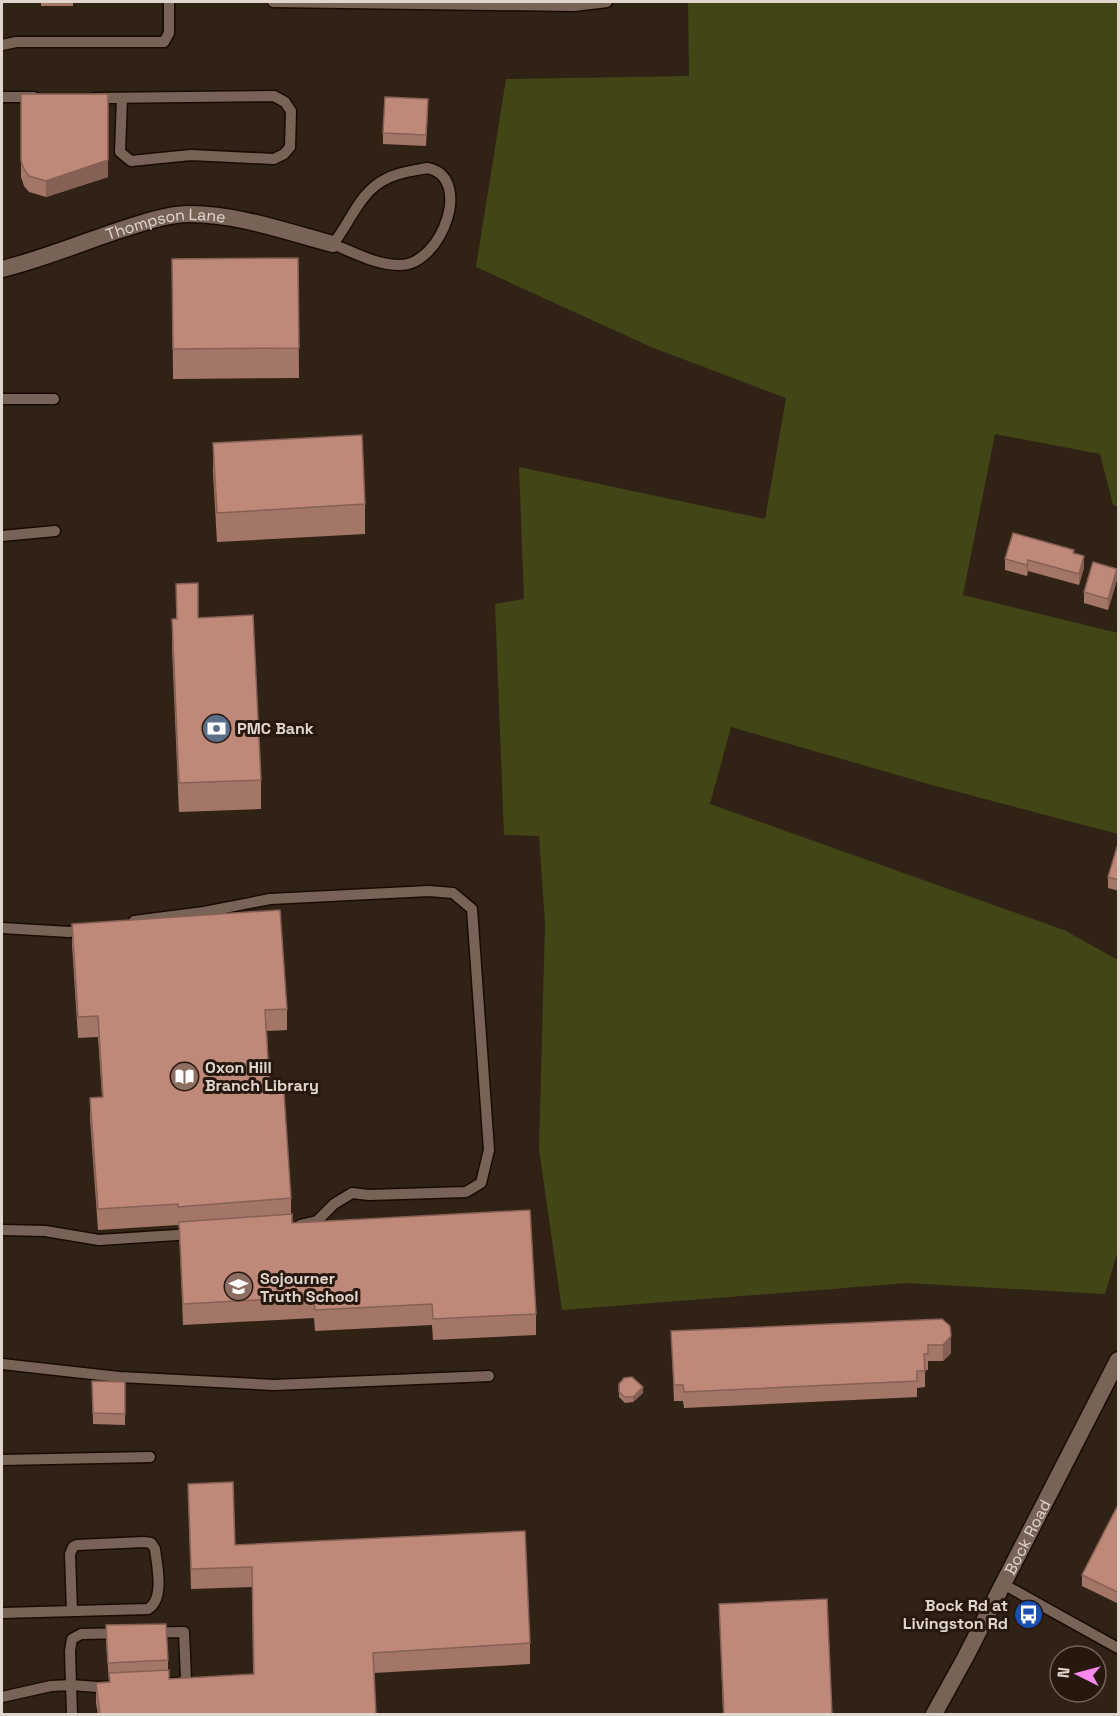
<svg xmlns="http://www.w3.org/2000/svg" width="1120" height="1716" viewBox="0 0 1120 1716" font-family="'Space Grotesk',sans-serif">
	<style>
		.green { fill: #424515 }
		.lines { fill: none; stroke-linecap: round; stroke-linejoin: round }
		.service-casing { stroke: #190b02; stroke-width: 13 }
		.minor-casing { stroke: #190b02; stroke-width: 19 }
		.secondary-casing { stroke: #190b02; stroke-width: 19 }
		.service { stroke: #776457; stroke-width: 10 }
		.minor { stroke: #776457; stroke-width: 16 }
		.secondary { stroke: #776457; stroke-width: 16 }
		.wall { fill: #a47668 }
		.shaded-wall { fill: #866055 }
		.building { fill: #bf8979; stroke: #866055; stroke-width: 1.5 }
		.labels { text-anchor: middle; stroke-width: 6; stroke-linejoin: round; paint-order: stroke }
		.street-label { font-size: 16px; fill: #e1d6ce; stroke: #27180d }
		.poi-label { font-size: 16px; font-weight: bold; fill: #e1d6ce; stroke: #27180d; text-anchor: start }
	</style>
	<rect width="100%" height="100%" fill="#312216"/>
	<!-- green -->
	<path class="green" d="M688 2H1118V507L1113 505 1100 454 995 434 963 595 1118 633V834L932 785 731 727 710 804 1064 930 1118 960V1251L1105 1294 908 1283 562 1310 539 1149 545 924 539 836 504 835 495 604 524 599 519 467 765 519 786 398 651 347 476 267 506 79 689 76Z"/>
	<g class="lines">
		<defs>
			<g id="service">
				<path d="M273 2 574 6 607 2"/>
				<path d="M2 45 16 42H164L169 33V2"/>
				<path d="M2 97H34"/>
				<path d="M95 98 274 96 285 102 291 111 290 147 284 154 274 159 191 155 131 161 120 152 122 98"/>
				<path d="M427 168C474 176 442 265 400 265 377 265 354 253 333 244 350 223 360 191 386 179 398 172 413 171 427 168Z"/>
				<path d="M2 399H54"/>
				<path d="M2 536 55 531"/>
				<path d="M134 921 204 912 270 899 429 891 453 893 472 909 489 1150 481 1183 466 1192 369 1195 352 1193 334 1204 317 1221 300 1225"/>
				<path d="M2 928 69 932 84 930"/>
				<path d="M2 1230 45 1231 99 1240 192 1234"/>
				<path d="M2 1364 119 1377 274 1385 489 1376"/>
				<path d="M2 1460 150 1457"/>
				<path d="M1003 1584 1118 1648"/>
				<path d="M2 1613 148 1609C165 1599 157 1566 155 1549L151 1543 144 1542 77 1545 73 1547 70 1554 72 1611"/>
				<path d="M184 1632 186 1679 181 1683 97 1687 71 1685 70 1651 72 1639 81 1634Z"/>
				<path d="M2 1697 51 1686 71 1685 72 1714"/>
			</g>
			<g id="minor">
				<path id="s1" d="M2 269C43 259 83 242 123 229 145 222 168 214 190 214 238 214 287 232 333 244"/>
			</g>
			<g id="secondary">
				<path id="s2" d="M934 1714 965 1658 1118 1360"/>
			</g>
		</defs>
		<!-- service casing -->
		<use href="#service" class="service-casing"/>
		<!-- minor casing -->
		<use href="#minor" class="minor-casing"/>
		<!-- secondary casing -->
		<use href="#secondary" class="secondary-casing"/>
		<!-- service -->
		<use href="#service" class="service"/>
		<!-- minor -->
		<use href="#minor" class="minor"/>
		<!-- secondary -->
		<use href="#secondary" class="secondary"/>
	</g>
	<!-- wall -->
	<g class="wall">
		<path d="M21 2H73V6H41V3Z"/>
		<path d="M21 94 108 177 46 197 29 192 24 186 21 177Z"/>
		<path d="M428 110 426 146 383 144V133Z"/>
		<path d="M298 258 299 378 173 379 172 259Z"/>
		<path d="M213 443 365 504V534L217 542 213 473Z"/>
		<path d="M1074 553 1084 567 1079 585 1028 571 1027 576 1005 570V559Z"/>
		<path d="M1117 580 1108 610 1084 603V592Z"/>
		<path d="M176 584 198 618 261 780V809L179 812 172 648V619H176Z"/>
		<path d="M1119 848V891L1108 888V877Z"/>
		<path d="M72 924 287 1009V1030L267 1031 270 1094 291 1198V1214L292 1223 536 1314V1335L433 1340 432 1325 315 1331 314 1318 183 1325 179 1228 178 1225 98 1230 90 1119V1098L102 1097 98 1037 78 1038 72 945Z"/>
		<path d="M942 1319 951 1353 943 1361H928V1370H925V1387L917 1388V1397L684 1408 683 1401H674L671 1331Z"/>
		<path d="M92 1381 125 1382V1425L93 1424Z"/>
		<path d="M619 1384 643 1393 633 1402 625 1403 619 1397Z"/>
		<path d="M188 1484 235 1545 530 1643V1664L374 1673 376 1714H98L96 1703V1683L109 1682 106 1641V1625L168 1660V1670L169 1679 253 1674 252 1587 191 1589Z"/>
		<path d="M1119 1503V1604L1082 1586V1575Z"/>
		<path d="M719 1604 832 1714H723Z"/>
	</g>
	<!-- shaded-wall -->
	<g class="shaded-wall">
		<path d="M108 94V177L46 197V181Z"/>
		<path d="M1084 556V567L1079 585V574Z"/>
		<path d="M1028 560V571L1027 576V565Z"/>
		<path d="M1117 569V580L1108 610V599Z"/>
		<path d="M951 1336V1353L943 1361V1345Z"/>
		<path d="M643 1387V1393L633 1402V1397Z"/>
	</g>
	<!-- building -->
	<g class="building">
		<path d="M21 94H108V160L46 181 29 176 24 169 21 161Z"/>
		<path d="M385 97 428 99 426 135 383 133Z"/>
		<path d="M298 258 299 348 173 349 172 259Z"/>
		<path d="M362 435 365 504 217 513 213 443Z"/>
		<path d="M1013 533 1074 550 1073 553 1084 556 1079 574 1028 560 1027 565 1005 559Z"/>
		<path d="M1093 562 1117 569 1108 599 1084 592Z"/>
		<path d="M198 583V618L253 615 261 780 179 783 172 619H177L176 584Z"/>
		<path d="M1117 847 1119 848V880L1108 877Z"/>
		<path d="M280 910 287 1009 265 1010 270 1094 284 1093 291 1198 178 1207V1204L98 1209 90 1098 103 1097 98 1016 78 1017 72 924Z"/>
		<path d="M530 1210 536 1314 433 1319 432 1304 315 1310 314 1297 183 1304 179 1222 292 1214V1223Z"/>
		<path d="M942 1319 950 1326 951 1336 943 1345H928V1354H924L925 1371H917V1381L684 1392 683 1385H674L671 1331Z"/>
		<path d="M632 1377 643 1387 633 1397H625L619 1392V1384L624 1378Z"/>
		<path d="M92 1381 125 1382V1414L93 1413Z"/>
		<path d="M233 1482 235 1545 525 1531 530 1643 373 1653 376 1714H100L96 1683 110 1682 109 1673 169 1670V1679L254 1674 252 1567 191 1569 188 1484Z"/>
		<path d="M1119 1503V1593L1082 1575Z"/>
		<path d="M827 1599 832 1714H724L719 1604Z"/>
		<path d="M166 1624 168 1660 108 1663 106 1625Z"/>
	</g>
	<!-- icons -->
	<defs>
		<symbol id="bank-disc" viewBox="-11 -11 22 22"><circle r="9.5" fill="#5c6f8a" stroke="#27180d"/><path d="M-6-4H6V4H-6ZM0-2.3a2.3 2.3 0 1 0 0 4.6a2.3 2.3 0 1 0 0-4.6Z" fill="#fff"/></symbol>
		<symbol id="library-disc" viewBox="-11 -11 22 22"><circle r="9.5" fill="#8d6e63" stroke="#27180d"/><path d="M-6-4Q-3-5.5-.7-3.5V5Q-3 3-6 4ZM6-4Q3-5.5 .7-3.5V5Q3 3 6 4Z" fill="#fff"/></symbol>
		<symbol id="school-disc" viewBox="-11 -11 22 22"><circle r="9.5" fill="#8d6e63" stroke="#27180d"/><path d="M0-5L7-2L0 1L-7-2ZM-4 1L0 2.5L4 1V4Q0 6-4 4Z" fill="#fff"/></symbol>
		<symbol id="bus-disc" viewBox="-11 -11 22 22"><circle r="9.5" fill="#1a4fb4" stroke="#27180d"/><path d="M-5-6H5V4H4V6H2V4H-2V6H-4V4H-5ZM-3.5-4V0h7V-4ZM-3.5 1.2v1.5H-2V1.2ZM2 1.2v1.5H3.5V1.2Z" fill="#fff"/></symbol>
	</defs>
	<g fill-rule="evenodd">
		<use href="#bank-disc" x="200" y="712" width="33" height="33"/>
		<use href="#library-disc" x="168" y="1060" width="33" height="33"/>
		<use href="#school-disc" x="222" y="1270" width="33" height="33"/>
		<use href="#bus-disc" x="1012" y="1598" width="33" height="33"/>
	</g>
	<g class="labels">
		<!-- street labels -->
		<g class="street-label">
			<text dy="6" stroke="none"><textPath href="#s1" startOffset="171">Thompson Lane</textPath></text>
			<text dy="6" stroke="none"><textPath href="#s2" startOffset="200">Bock Road</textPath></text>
		</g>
		<!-- poi labels -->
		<g class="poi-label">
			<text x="237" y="734">PMC Bank</text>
			<text x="205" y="1073">Oxon Hill<tspan x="205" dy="18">Branch Library</tspan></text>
			<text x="260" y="1284">Sojourner<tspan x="260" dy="18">Truth School</tspan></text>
			<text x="1008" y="1611" text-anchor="end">Bock Rd at<tspan x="1008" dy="18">Livingston Rd</tspan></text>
		</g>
	</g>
	<!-- border -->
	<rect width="1120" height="1716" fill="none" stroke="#e1d6ce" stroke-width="6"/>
	<!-- north arrow -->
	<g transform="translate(1078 1674) rotate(276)"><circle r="28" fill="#27180d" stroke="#71645a" stroke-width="1.5"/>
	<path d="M0-4.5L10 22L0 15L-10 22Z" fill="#f788ec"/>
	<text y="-9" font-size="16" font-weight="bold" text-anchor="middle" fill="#e1d6ce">N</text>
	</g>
</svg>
